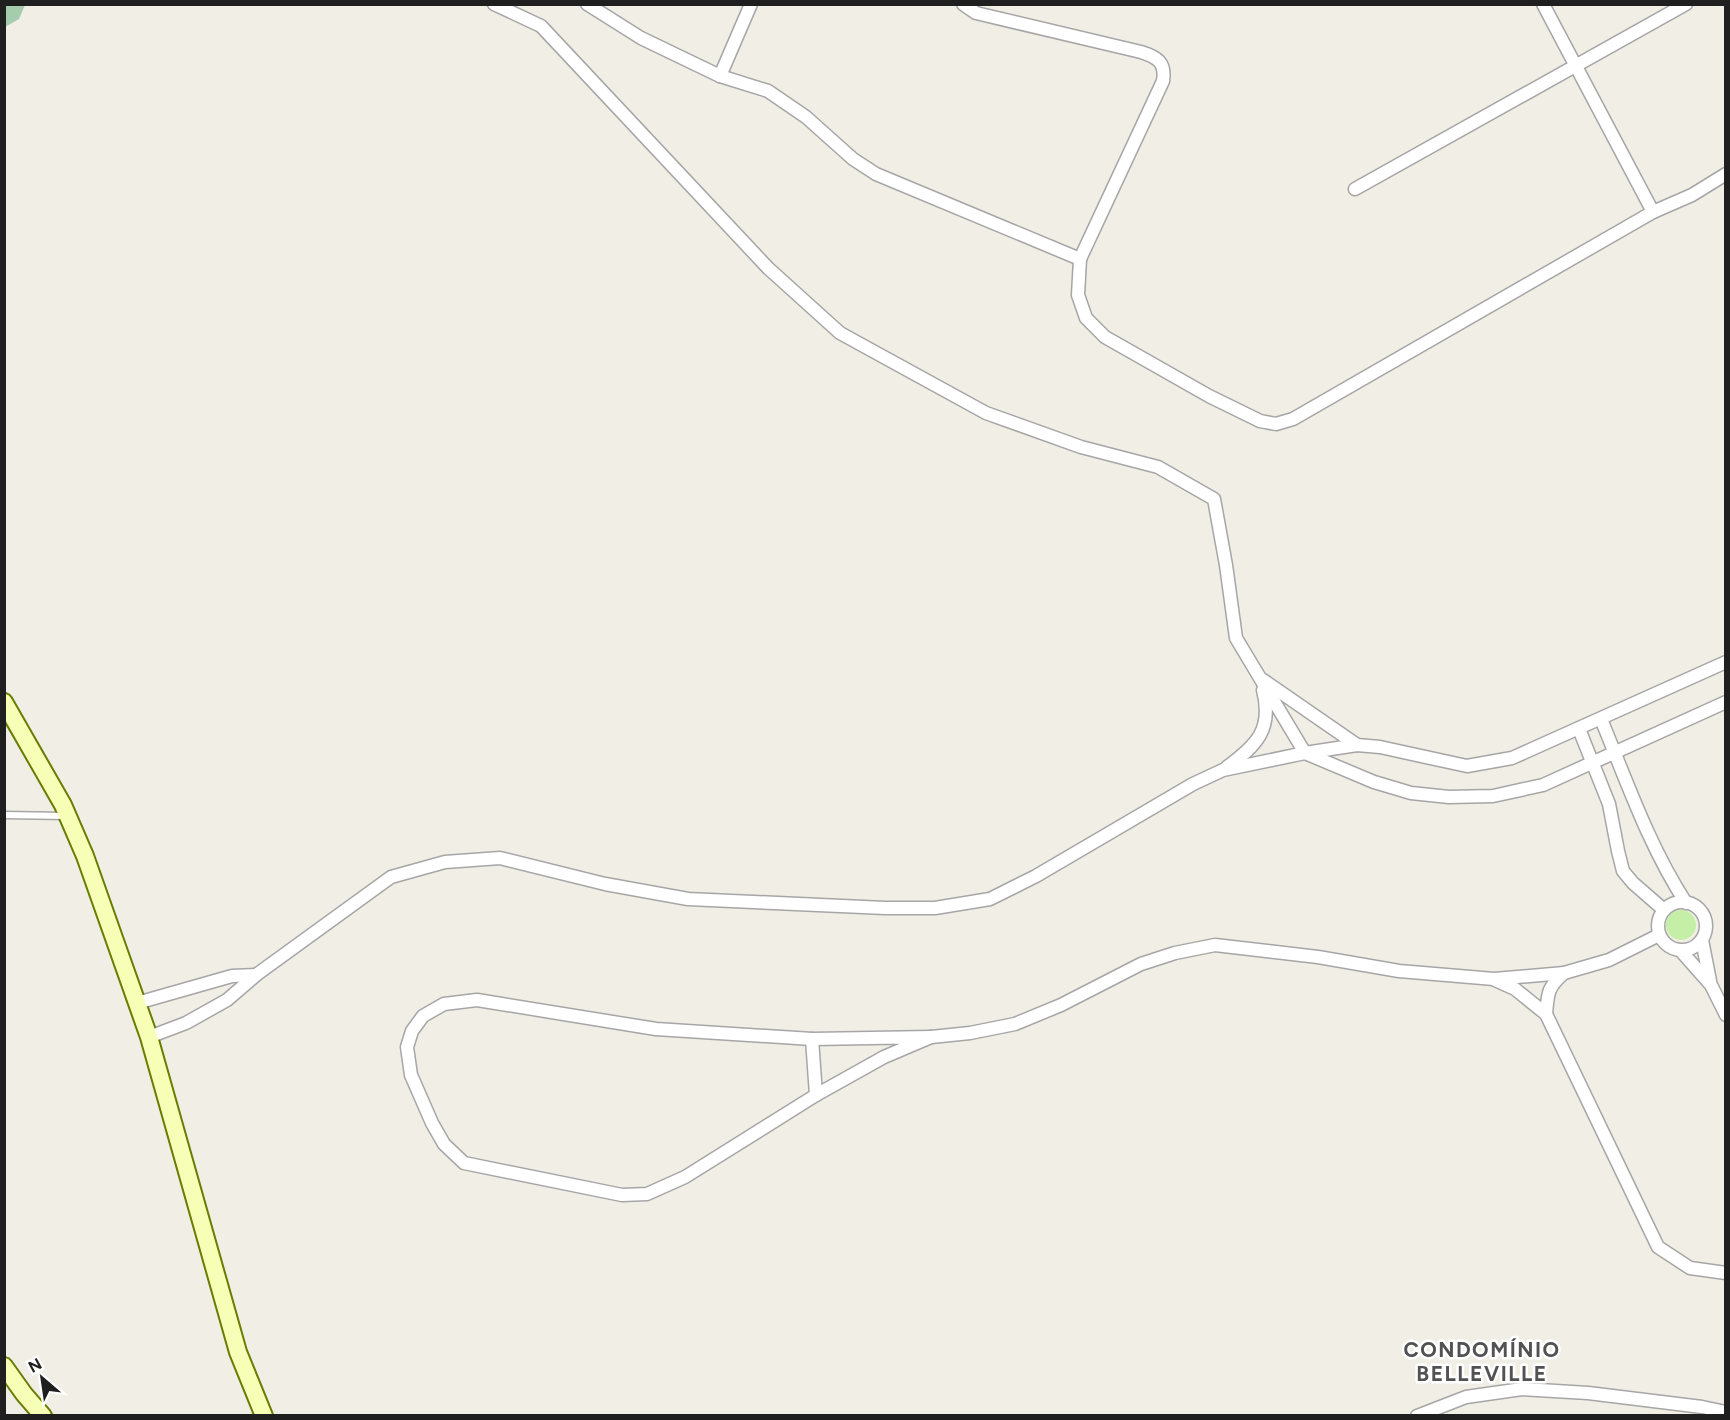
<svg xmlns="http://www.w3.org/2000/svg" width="1730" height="1420" viewBox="0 0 1730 1420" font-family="Figtree,sans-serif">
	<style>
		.grass { fill: #c5efa6 }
		.cemetery { fill: #a4ccad }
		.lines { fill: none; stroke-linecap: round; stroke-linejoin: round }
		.lane-casing { stroke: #a6a6a6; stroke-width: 9 }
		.street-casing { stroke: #a6a6a6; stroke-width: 15 }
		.secondary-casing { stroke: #677d00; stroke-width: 20 }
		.lane { stroke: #fff; stroke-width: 6 }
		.street { stroke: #fff; stroke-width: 12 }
		.secondary { stroke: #f6ffb5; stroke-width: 16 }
		.labels { text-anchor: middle; stroke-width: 5; stroke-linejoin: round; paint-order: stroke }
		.district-label { font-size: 21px; font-weight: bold; letter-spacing: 1.5px; fill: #525252; stroke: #fff }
	</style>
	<rect width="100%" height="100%" fill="#f1eee5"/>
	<!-- grass -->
	<circle class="grass" cx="1681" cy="925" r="15"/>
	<!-- cemetery -->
	<path class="cemetery" d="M5 4 25 5 19 19 5 27Z"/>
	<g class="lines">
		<defs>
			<path id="lane" d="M4 815 67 816"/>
			<g id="street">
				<path d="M494 4 541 26 768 268 840 333 986 413 1081 447 1158 467 1214 499 1226 565 1236 638 1305 753 1374 782 1411 793 1449 797 1493 796 1543 785 1726 702"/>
				<path d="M587 4 641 38 720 76 768 91 806 117 853 159 876 174 1080 259"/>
				<path d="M963 4 976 13 1141 52C1157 57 1166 62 1163 81L1080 259 1078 295 1086 318 1105 337 1209 396 1260 421 1276 424 1293 419 1653 212 1692 195 1726 174"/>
				<path d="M1543 4 1653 212"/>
				<path d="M720 76 751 4"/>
				<path d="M1355 189 1686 4"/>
				<path d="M1263 680 1357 745"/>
				<path d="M1601 719C1627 782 1649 846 1686 903"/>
				<path d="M1579 729 1609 804 1618 851 1623 871 1633 883 1664 910"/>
				<path d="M1227 767C1257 745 1273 729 1263 690"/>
				<circle cx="1682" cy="926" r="24"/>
				<path d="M1702 940 1710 981"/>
				<path d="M1681 951 1711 985 1726 1015"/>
				<path d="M1495 980 1515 989 1546 1014 1658 1247 1690 1268 1726 1273"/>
				<path d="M477 1000 656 1029 812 1039 931 1037 884 1057 816 1095 685 1177 647 1194 622 1195 464 1163 444 1144 432 1123 411 1075 407 1047 412 1031 423 1016 444 1004Z"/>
				<path d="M137 1003 232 976 256 975"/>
				<path d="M1546 1014C1548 993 1547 988 1564 973"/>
				<path d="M149 1037 186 1023 227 1000 256 975 391 877 445 862 500 858 605 884 688 899 885 908H935L990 899 1036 876 1193 784 1223 770 1305 753 1357 745 1380 747 1467 766 1512 758 1726 662"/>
				<path d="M931 1037 970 1033 1015 1024 1061 1005 1141 964 1175 953 1215 945 1318 957 1399 971 1494 979 1564 973 1609 960 1659 935"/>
				<path d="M812 1039 816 1095"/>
				<path d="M1417 1416 1466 1397 1522 1389 1588 1393 1702 1407 1726 1412"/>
			</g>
			<g id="secondary">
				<path d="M4 702 63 805 85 856 149 1037 238 1352 264 1416"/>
				<path d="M4 1366 24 1394 43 1416"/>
			</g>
		</defs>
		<!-- lane casing -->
		<use href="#lane" class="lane-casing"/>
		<!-- street casing -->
		<use href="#street" class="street-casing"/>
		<!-- secondary casing -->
		<use href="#secondary" class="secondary-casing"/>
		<!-- lane -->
		<use href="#lane" class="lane"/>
		<!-- street -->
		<use href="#street" class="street"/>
		<!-- secondary -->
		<use href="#secondary" class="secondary"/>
	</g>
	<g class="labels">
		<!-- district labels -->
		<g class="district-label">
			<text x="1482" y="1357">CONDOMÍNIO<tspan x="1482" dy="24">BELLEVILLE</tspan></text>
		</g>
	</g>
	<!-- border -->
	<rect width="1730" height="1420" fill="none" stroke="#1f1f1f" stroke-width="12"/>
	<!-- north arrow -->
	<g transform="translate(42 1378) rotate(331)" stroke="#ffffff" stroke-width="4.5" paint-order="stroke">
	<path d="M0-4.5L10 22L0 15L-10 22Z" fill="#1f1f1f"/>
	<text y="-9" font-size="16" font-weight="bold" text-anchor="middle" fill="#1f1f1f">N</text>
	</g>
</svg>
